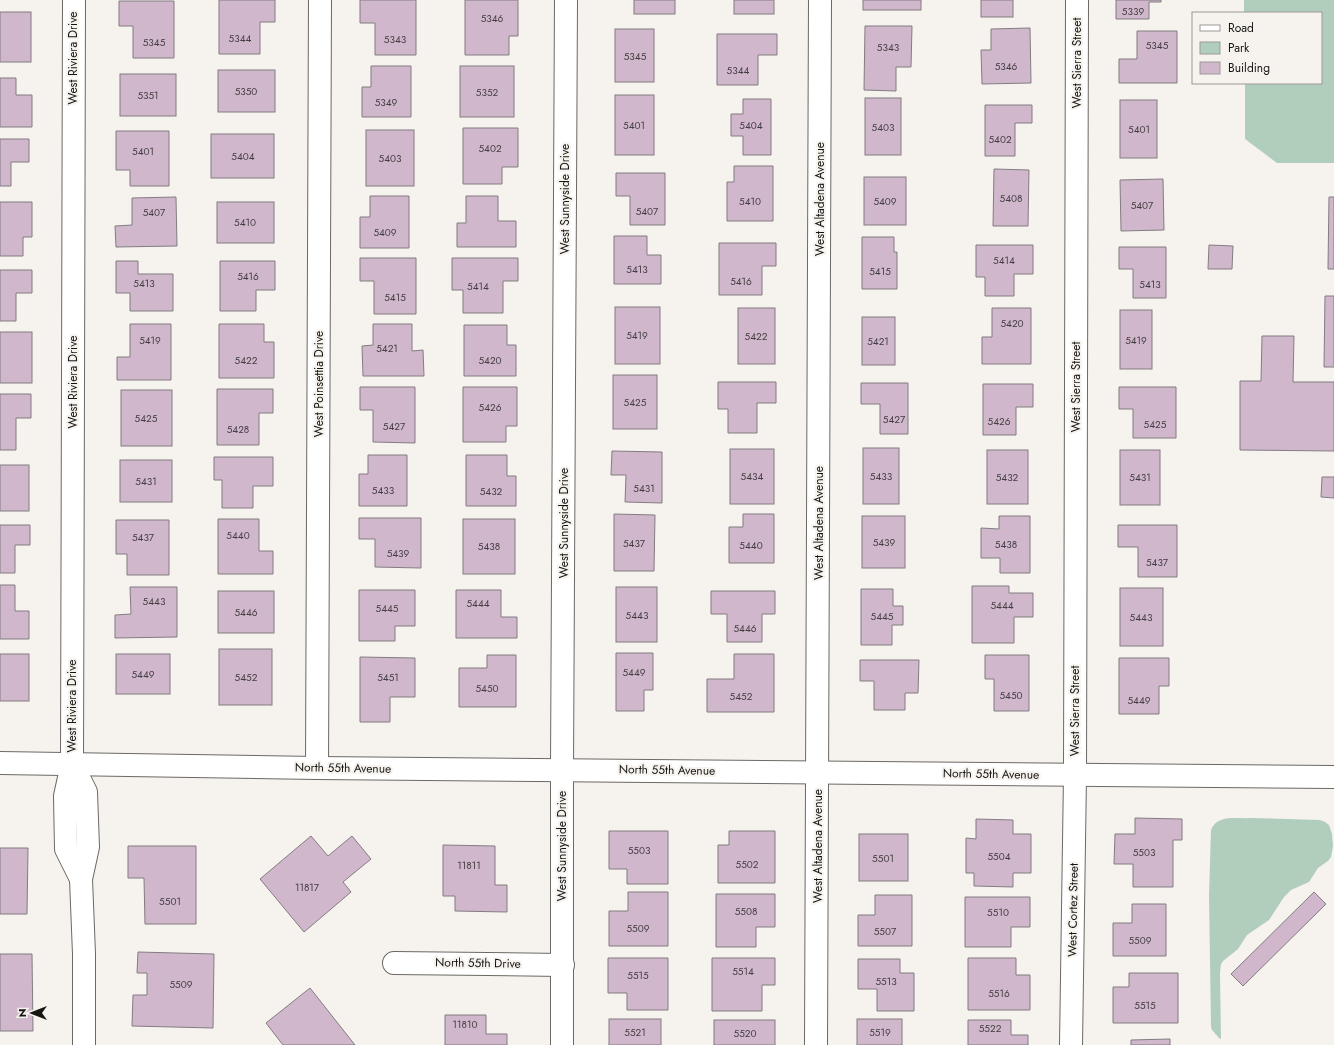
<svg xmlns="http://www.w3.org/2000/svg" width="1334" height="1045" viewBox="0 0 1334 1045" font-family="Jost,sans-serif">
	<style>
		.green { fill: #b1cebc }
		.building { fill: #d0b7cc; stroke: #827d81 }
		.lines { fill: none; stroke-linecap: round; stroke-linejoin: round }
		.minor-casing { stroke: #6c6965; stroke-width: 24 }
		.minor { stroke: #fff; stroke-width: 22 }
		.labels { text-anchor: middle; stroke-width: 4; stroke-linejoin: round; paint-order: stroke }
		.number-label { font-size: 10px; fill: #443e42 }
		.street-label { font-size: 12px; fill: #161514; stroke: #f6f2ed }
	</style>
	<rect width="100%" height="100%" fill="#f6f2ed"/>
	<!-- green -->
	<g class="green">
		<path d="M1244 0H1334V163H1277L1245 139V83H1321V13H1244Z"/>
		<path d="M1251 818 1320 820 1325 822 1329 825 1332 834 1333 846 1331 857 1328 861 1318 868 1309 882 1291 890 1284 897 1269 920 1247 935 1238 949 1223 961 1221 964 1220 973 1221 1039 1219 1038 1212 1030 1211 1027 1209 896 1211 830C1217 814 1237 819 1251 818Z"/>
	</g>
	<!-- building -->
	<g class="building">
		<path d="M219 0H275V22H260V54H219Z"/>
		<path d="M360 0H416V55H375V23H360Z"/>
		<path d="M465 0H518V36H509V55H465Z"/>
		<rect x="634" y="0" width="41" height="14"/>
		<rect x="734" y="0" width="40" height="14"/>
		<rect x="863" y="0" width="58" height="10"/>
		<rect x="981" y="0" width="32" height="17"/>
		<path d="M1116 0H1161V2H1149V19H1116Z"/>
		<path d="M119 1H174V58H133V26H119Z"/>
		<rect x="0" y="12" width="31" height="50"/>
		<path d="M865 26H912L911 67H896V91L864 90Z"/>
		<path d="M1030 28 1031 83 982 84 981 50H991V29Z"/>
		<rect x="615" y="29" width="39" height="53"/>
		<path d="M1137 31H1177V83H1119V59H1137Z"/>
		<path d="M717 34H777V55H758V85H717Z"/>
		<path d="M371 66H411V117H362V87H371Z"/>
		<rect x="460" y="66" width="54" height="51"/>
		<rect x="218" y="70" width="57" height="42"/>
		<rect x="120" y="74" width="56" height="42"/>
		<path d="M0 78H16V95H32V127H0Z"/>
		<rect x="615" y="95" width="39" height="60"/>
		<rect x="865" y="98" width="36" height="57"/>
		<path d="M743 99H771V155H743V136H731V114H743Z"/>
		<rect x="1120" y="100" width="37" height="58"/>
		<path d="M985 105H1032V123H1015V156H985Z"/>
		<path d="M463 128H518V167H502V184H463Z"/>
		<rect x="366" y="130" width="48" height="56"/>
		<path d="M116 131H169V186H130V170H116Z"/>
		<rect x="211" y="134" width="63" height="44"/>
		<path d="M0 139H29V162H11V186H0Z"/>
		<path d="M734 166H773V221H727V182H734Z"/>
		<path d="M994 169 1029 170 1028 226H993Z"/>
		<path d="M616 173H665V225H630V196H616Z"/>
		<rect x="864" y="177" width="42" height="48"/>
		<path d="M1163 179 1164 230 1121 231 1120 180Z"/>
		<path d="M370 196H409V248H360V217H370Z"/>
		<path d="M466 196H498V221H516V247H457V223H466Z"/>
		<path d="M176 197 177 246 116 247 115 226 132 225V198Z"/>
		<path d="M1329 197H1334V269H1328Z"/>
		<path d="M0 202H32V237H23V256H0Z"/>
		<rect x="217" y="202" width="57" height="41"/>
		<path d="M614 236H647V255H661V284H614Z"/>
		<path d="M862 237H894V252H897V289H862Z"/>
		<path d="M719 243H776V266H762V295H719Z"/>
		<path d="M976 245H1033V274H1014V296H985V277H976Z"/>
		<path d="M1209 245 1233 246 1232 269H1208Z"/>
		<path d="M1119 247H1166V298H1133V269H1119Z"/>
		<path d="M360 258H416V314H374V281H360Z"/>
		<path d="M452 258H518V281H503V313H463V290H452Z"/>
		<path d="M116 261H138V274H173V311H130V293H116Z"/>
		<path d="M220 261H275V290H256V311H220Z"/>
		<path d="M0 270H32V293H16V321H0Z"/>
		<path d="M1325 296H1334V367H1324Z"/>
		<rect x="615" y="307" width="45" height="57"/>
		<rect x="738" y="308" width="37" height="56"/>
		<path d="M992 308H1031V364H982V337H992Z"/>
		<rect x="1120" y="310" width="32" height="59"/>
		<rect x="862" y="317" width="33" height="48"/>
		<path d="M130 324H171V380H117V357H130Z"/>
		<path d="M219 324H264V342H274V378H219Z"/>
		<path d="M373 324H412V351L423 350 424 376H363L362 346 373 345Z"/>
		<path d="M464 325H507V345H516V376H464Z"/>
		<rect x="0" y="332" width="32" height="51"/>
		<path d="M1262 336H1294L1293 382H1334V451L1240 450V381H1261Z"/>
		<rect x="613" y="375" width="44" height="54"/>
		<path d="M718 382H776V403H757V433H728V409H718Z"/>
		<path d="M861 383H908V434H880V404H861Z"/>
		<path d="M983 384H1033V407H1016V435H983Z"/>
		<path d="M360 387H415V443L373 442V410H360Z"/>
		<path d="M463 387H517V426H506V442H463Z"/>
		<path d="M1119 387H1176V438H1133V409H1119Z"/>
		<path d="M217 389H273V413H259V445H217Z"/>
		<rect x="121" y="390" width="51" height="56"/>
		<path d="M0 394H31V418H16V450H0Z"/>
		<rect x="863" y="448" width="36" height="56"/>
		<rect x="730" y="449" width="44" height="55"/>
		<rect x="987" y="450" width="41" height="54"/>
		<rect x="1120" y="450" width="40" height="55"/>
		<path d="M612 451 662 452V503L625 502 626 475H611Z"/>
		<path d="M368 455H407V506H359V474H368Z"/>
		<path d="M466 455H507V476H516V506H466Z"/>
		<path d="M214 457H273V486H253V508H222V480H214Z"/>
		<rect x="120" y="460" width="52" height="42"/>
		<rect x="0" y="465" width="29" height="46"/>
		<path d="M1322 477H1334V498L1321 497Z"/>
		<path d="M614 514 655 515 654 571H614Z"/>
		<path d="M743 514H774V563H729V527H743Z"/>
		<rect x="862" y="516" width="43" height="52"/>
		<path d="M999 516H1030V573H1000V558H981V528L999 529Z"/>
		<path d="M359 518H421V568L375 567V539H359Z"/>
		<path d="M218 519H259V551H273V574H218Z"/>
		<rect x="463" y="519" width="52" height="55"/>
		<path d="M116 520H169V575H127V554H116Z"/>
		<path d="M0 525H30V545H15V573H0Z"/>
		<path d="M1118 525H1177V577H1138V547H1118Z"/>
		<path d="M0 585H15V611H29V639H0Z"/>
		<path d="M972 586H1009V593H1033V617H1014V643H972Z"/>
		<path d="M130 587H177V637L115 638V615L131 614Z"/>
		<rect x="616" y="587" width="41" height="55"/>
		<rect x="1120" y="588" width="43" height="58"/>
		<path d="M861 589H893V606H903V625H892V645H861Z"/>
		<path d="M359 590H415V626H395V641H359Z"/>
		<path d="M456 590H501V617H517V638H456Z"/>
		<rect x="218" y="591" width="56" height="42"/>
		<path d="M711 591H775V614H762V642H727V614H711Z"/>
		<rect x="219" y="649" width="53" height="56"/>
		<path d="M616 653H653V690H644V711H616Z"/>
		<rect x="0" y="654" width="29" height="47"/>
		<rect x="116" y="654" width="54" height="40"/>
		<path d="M734 654H774V712H707V679H734Z"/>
		<path d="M487 655H516V707H459V668H487Z"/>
		<path d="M985 655H1029V711H994V679H985Z"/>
		<path d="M360 657 415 658V697H390V722H360Z"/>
		<path d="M1119 658H1169V686H1159V714H1119Z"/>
		<path d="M860 660H919L918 693H905V710H874V681H860Z"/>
		<path d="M1135 818 1182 819V840H1173V887H1133V864H1114L1115 834H1135Z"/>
		<path d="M976 819 1013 820V834H1031V873H1013V887L974 886V873H966V838L976 839Z"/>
		<path d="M609 831H668V884H627V869H609Z"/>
		<path d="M729 831H775V883H718V845H729Z"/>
		<rect x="859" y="834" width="49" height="47"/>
		<path d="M311 836 328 856 352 836 371 859 343 882 351 892 304 932 260 879Z"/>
		<path d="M443 845 495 846V885H507V912L455 911V896H443Z"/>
		<path d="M128 846H196V924H145L144 878H128Z"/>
		<path d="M0 848H28L27 914H0Z"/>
		<path d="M628 892H668V946H609V911H628Z"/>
		<path d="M1314 892 1326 904 1243 986 1231 974Z"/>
		<path d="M716 894H775V927H756V947H716Z"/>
		<path d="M875 895H912V946H858V915H875Z"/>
		<path d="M965 897H1030V927H1011V947H965Z"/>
		<path d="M1132 904H1166V956H1113V923H1132Z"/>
		<path d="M138 952 214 954 213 1028 132 1026 133 995H147V973H137Z"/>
		<path d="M0 954H32L33 1031H0Z"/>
		<path d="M608 958H668V1010H627V993H608Z"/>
		<path d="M712 958H775V985H762V1011H712Z"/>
		<path d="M968 958H1016V975H1030V1010H968Z"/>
		<path d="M858 959H900V973H914V1011H877V989H858Z"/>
		<path d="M1129 973H1178V1023H1113V987H1129Z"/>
		<path d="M310 988 355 1045H283L266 1023Z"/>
		<path d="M445 1015H486V1034H507V1045H445Z"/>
		<rect x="609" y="1019" width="52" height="26"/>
		<rect x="857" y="1019" width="45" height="26"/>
		<rect x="714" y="1020" width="61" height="25"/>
		<path d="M968 1020H1011V1035H1028V1045H968Z"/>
		<path d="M1170 1039V1045H1131V1040Z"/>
	</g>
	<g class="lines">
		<defs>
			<g id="minor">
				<path d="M74 0 72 764 65 796 66 849 81 879"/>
				<path d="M0 763 317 768 1334 777"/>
				<path d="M72 764 86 792 88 847 81 879 84 954V1045"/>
				<path d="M317 768 320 0"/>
				<path d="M394 963 563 965"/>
				<path d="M562 1045V769L566 0"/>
				<path d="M816 1045 820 0"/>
				<path d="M1071 1045 1075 775 1077 0"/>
			</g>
		</defs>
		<!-- minor casing -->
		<use href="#minor" class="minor-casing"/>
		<!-- minor -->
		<use href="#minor" class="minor"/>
	</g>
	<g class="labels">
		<!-- number labels -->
		<g class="number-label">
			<text x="1133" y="15">5339</text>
			<text x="492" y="22">5346</text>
			<text x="240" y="42">5344</text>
			<text x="395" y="43">5343</text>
			<text x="154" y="46">5345</text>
			<text x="1157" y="49">5345</text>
			<text x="888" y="51">5343</text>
			<text x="635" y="60">5345</text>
			<text x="1006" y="70">5346</text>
			<text x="738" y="74">5344</text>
			<text x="246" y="95">5350</text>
			<text x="487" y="96">5352</text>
			<text x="148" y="99">5351</text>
			<text x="386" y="106">5349</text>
			<text x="634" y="129">5401</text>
			<text x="751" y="129">5404</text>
			<text x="883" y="131">5403</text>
			<text x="1139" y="133">5401</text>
			<text x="1000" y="143">5402</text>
			<text x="490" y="152">5402</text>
			<text x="143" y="155">5401</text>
			<text x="243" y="160">5404</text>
			<text x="390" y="162">5403</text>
			<text x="1011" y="202">5408</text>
			<text x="750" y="205">5410</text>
			<text x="885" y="205">5409</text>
			<text x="1142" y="209">5407</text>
			<text x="647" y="215">5407</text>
			<text x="154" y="216">5407</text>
			<text x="245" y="226">5410</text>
			<text x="385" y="236">5409</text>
			<text x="1004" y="264">5414</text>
			<text x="637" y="273">5413</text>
			<text x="880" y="275">5415</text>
			<text x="248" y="280">5416</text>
			<text x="741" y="285">5416</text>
			<text x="144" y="287">5413</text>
			<text x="1150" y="288">5413</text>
			<text x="478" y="290">5414</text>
			<text x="395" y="301">5415</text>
			<text x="1012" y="327">5420</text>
			<text x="637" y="339">5419</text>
			<text x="756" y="340">5422</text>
			<text x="150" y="344">5419</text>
			<text x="1136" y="344">5419</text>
			<text x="878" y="345">5421</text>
			<text x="387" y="352">5421</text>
			<text x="246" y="364">5422</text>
			<text x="490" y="364">5420</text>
			<text x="635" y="406">5425</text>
			<text x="490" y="411">5426</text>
			<text x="146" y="422">5425</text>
			<text x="894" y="423">5427</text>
			<text x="999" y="425">5426</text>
			<text x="1155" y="428">5425</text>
			<text x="394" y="430">5427</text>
			<text x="238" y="433">5428</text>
			<text x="752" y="480">5434</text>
			<text x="881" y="480">5433</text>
			<text x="1007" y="481">5432</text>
			<text x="1140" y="481">5431</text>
			<text x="146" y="485">5431</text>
			<text x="644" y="492">5431</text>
			<text x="383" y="494">5433</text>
			<text x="491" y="495">5432</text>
			<text x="238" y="539">5440</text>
			<text x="143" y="541">5437</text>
			<text x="884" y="546">5439</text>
			<text x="634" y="547">5437</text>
			<text x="1006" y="548">5438</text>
			<text x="751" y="549">5440</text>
			<text x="489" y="550">5438</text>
			<text x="398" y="557">5439</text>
			<text x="1157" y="566">5437</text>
			<text x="154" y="605">5443</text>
			<text x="478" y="607">5444</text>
			<text x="1002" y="609">5444</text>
			<text x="387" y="612">5445</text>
			<text x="246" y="616">5446</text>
			<text x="637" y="619">5443</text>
			<text x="882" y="620">5445</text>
			<text x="1141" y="621">5443</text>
			<text x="745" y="632">5446</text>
			<text x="634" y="676">5449</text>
			<text x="143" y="678">5449</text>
			<text x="246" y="681">5452</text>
			<text x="388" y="681">5451</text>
			<text x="487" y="692">5450</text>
			<text x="1011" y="699">5450</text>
			<text x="741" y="700">5452</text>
			<text x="1139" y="704">5449</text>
			<text x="639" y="854">5503</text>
			<text x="1144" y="856">5503</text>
			<text x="999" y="860">5504</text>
			<text x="883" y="862">5501</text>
			<text x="747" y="868">5502</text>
			<text x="469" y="869">11811</text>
			<text x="307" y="891">11817</text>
			<text x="170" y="905">5501</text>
			<text x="746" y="915">5508</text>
			<text x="998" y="916">5510</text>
			<text x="638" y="932">5509</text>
			<text x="885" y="935">5507</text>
			<text x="1140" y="944">5509</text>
			<text x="743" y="975">5514</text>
			<text x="638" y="979">5515</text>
			<text x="886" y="985">5513</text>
			<text x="181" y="988">5509</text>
			<text x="999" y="997">5516</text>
			<text x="1145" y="1009">5515</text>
			<text x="465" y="1028">11810</text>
			<text x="990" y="1032">5522</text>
			<text x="635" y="1036">5521</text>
			<text x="880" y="1036">5519</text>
			<text x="745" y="1037">5520</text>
		</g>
		<!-- street labels -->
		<g class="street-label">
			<text transform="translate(73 58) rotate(-90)" y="4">West Riviera Drive</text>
			<text transform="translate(1077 63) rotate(-90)" y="4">West Sierra Street</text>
			<text transform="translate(565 199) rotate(-90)" y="4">West Sunnyside Drive</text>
			<text transform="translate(820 199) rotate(-90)" y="4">West Altadena Avenue</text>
			<text transform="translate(73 382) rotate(-90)" y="4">West Riviera Drive</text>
			<text transform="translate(319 384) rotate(-90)" y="4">West Poinsettia Drive</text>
			<text transform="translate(1076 387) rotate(-90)" y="4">West Sierra Street</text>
			<text transform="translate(564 523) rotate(-90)" y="4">West Sunnyside Drive</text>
			<text transform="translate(819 523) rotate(-90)" y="4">West Altadena Avenue</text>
			<text transform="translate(72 706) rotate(-90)" y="4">West Riviera Drive</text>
			<text transform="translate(1075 711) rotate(-90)" y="4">West Sierra Street</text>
			<text transform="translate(343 768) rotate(1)" y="4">North 55th Avenue</text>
			<text transform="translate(667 770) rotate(1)" y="4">North 55th Avenue</text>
			<text transform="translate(991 774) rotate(1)" y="4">North 55th Avenue</text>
			<text transform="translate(562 846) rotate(-90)" y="4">West Sunnyside Drive</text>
			<text transform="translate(818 846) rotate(-90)" y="4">West Altadena Avenue</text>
			<text transform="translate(1073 910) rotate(-89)" y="4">West Cortez Street</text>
			<text transform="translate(478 963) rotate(1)" y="4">North 55th Drive</text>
		</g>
	</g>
	<!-- legend -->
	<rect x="1192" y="12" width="130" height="72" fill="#f6f2ed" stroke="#9c9a96"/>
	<rect x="1200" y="25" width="20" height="6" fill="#ffffff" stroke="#9c9a96"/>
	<text x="1228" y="32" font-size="12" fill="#161514">Road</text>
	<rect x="1200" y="42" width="20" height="12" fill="#b1cebc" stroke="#9c9a96"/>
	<text x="1228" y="52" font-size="12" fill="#161514">Park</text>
	<rect x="1200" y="62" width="20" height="12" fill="#d0b7cc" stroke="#9c9a96"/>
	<text x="1228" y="72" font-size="12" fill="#161514">Building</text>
	<!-- north arrow -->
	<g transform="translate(32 1013) rotate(270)" stroke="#f6f2ed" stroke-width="3" paint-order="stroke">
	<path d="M0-3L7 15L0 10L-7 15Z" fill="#161514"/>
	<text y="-6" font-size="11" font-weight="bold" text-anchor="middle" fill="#161514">N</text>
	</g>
</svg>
